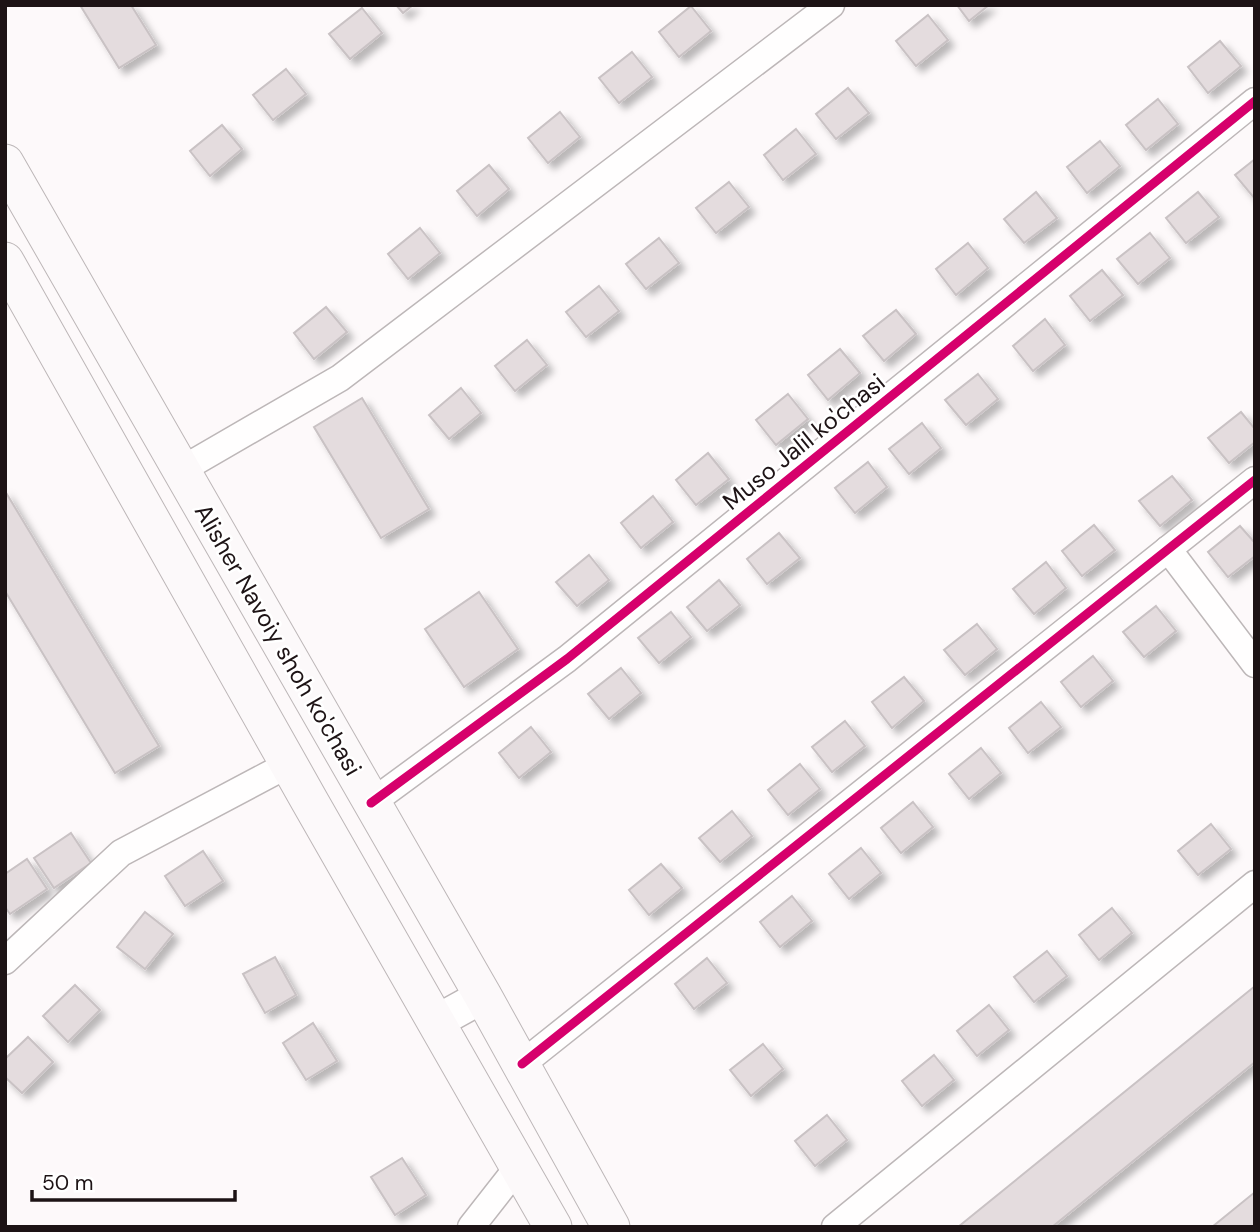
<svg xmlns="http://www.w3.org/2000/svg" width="1260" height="1232" viewBox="0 0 1260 1232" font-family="'DM Sans',sans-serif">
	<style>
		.building { fill: #e4dcde; stroke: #c9c2c4; stroke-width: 2; filter: url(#shadow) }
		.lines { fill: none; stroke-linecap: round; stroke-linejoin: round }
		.minor-casing { stroke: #bdb7b8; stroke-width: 29 }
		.tertiary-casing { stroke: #bdb7b8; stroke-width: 36 }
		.secondary-casing { stroke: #bdb7b8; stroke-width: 39 }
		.minor { stroke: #fffefe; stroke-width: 26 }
		.tertiary { stroke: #fffefe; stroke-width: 33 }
		.secondary { stroke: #fcf9fa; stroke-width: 37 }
		.cycleway-casing { stroke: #fff; stroke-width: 13 }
		.cycleway { stroke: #d6006c; stroke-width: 9 }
		.labels { text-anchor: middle; stroke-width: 5; stroke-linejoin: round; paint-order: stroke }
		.street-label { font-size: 24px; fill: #1d1315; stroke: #fff }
	</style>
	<defs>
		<filter id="shadow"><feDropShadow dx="6" dy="6" stdDeviation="3.5" flood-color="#0004"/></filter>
	</defs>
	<rect width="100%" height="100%" fill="#fdf9fa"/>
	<!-- building -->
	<g class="building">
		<path d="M80 5H131L156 45 119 68Z"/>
		<path d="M396 5H413L403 13Z"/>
		<path d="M957 5H989L969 21Z"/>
		<path d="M691 6 711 31 679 57 659 32Z"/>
		<path d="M362 8 382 33 350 59 329 34Z"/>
		<path d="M928 15 948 40 916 66 896 41Z"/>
		<path d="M1220 41 1241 66 1208 93 1188 67Z"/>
		<path d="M632 52 652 77 619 103 599 78Z"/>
		<path d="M286 69 306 94 273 120 253 95Z"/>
		<path d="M848 88 869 113 836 139 816 114Z"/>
		<path d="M1158 99 1178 124 1146 150 1126 125Z"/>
		<path d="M560 112 580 137 548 163 528 138Z"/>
		<path d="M222 125 242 149 210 176 190 151Z"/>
		<path d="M796 129 816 154 783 180 764 155Z"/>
		<path d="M1100 141 1120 166 1087 193 1067 167Z"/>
		<path d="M1255 159V199L1235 175Z"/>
		<path d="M489 165 509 189 477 216 457 191Z"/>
		<path d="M729 182 749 207 716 233 696 208Z"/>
		<path d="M1036 192 1057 218 1024 243 1004 219Z"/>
		<path d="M1198 192 1219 217 1186 243 1166 218Z"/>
		<path d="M420 228 440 253 408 279 388 254Z"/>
		<path d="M1150 233 1170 258 1138 284 1117 259Z"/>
		<path d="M659 238 679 263 646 289 626 264Z"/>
		<path d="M968 243 988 268 956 295 936 269Z"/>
		<path d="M1102 270 1123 295 1090 321 1070 296Z"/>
		<path d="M599 286 619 311 586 337 566 312Z"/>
		<path d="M326 307 347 332 314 359 294 333Z"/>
		<path d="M896 310 916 334 884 361 863 336Z"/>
		<path d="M1045 319 1065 345 1033 371 1013 346Z"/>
		<path d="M527 340 547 365 515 391 495 366Z"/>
		<path d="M840 349 860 373 828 400 808 375Z"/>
		<path d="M978 374 998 399 966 425 945 400Z"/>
		<path d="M461 388 481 413 449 439 429 415Z"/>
		<path d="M788 394 808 419 776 445 756 420Z"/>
		<path d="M362 398 429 509 381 538 314 427Z"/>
		<path d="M1241 412 1255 429V442L1229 463 1208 438Z"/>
		<path d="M922 423 941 448 909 474 889 449Z"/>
		<path d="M708 453 729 479 696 505 676 480Z"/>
		<path d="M868 462 887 487 855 513 835 488Z"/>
		<path d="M1172 476 1192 500 1160 526 1139 501Z"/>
		<path d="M5 491 159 746 115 773 5 591Z"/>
		<path d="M653 496 673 522 641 548 621 523Z"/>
		<path d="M1094 525 1115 550 1082 576 1062 551Z"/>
		<path d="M1240 526 1255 543V556L1228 577 1208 552Z"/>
		<path d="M779 533 800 558 767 584 747 559Z"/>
		<path d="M589 555 609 580 577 606 556 582Z"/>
		<path d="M1046 562 1066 588 1034 614 1013 589Z"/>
		<path d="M719 580 740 605 707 631 687 607Z"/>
		<path d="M479 592 518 649 464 687 425 629Z"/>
		<path d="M1156 606 1176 631 1144 657 1123 632Z"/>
		<path d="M671 612 691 637 659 663 638 638Z"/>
		<path d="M977 624 997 649 965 675 944 650Z"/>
		<path d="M1093 656 1113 681 1081 707 1061 682Z"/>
		<path d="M621 668 641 693 609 719 588 694Z"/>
		<path d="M904 677 924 701 892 728 872 702Z"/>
		<path d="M1041 702 1061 727 1028 753 1009 728Z"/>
		<path d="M845 721 865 746 832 772 812 747Z"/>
		<path d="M531 727 551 752 519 778 499 753Z"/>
		<path d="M981 748 1001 773 969 799 949 774Z"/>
		<path d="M800 764 820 789 788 815 768 790Z"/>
		<path d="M913 802 933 827 901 853 881 828Z"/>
		<path d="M732 811 752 836 720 862 699 838Z"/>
		<path d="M1211 824 1231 849 1198 875 1178 851Z"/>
		<path d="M71 833 91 863 54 888 34 858Z"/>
		<path d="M861 848 881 873 849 899 829 874Z"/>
		<path d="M203 851 223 881 185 906 165 876Z"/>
		<path d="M27 859 47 889 10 914 5 907V874Z"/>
		<path d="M661 864 682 888 649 915 629 890Z"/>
		<path d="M792 896 812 921 780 947 760 922Z"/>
		<path d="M1112 908 1132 933 1099 960 1079 935Z"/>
		<path d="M145 912 173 934 145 969 117 947Z"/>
		<path d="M1047 951 1067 976 1034 1002 1014 977Z"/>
		<path d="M275 957 296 995 265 1013 243 974Z"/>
		<path d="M707 958 727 983 694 1009 675 984Z"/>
		<path d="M75 985 100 1010 68 1042 43 1016Z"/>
		<path d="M1255 986V1062L1052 1227H958Z"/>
		<path d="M989 1005 1009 1030 977 1056 957 1031Z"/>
		<path d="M313 1023 337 1061 306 1080 283 1043Z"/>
		<path d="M28 1037 53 1062 22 1093 5 1077V1059Z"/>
		<path d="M763 1044 783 1069 751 1096 730 1070Z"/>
		<path d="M934 1055 954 1080 922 1106 902 1081Z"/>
		<path d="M827 1115 847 1140 815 1166 795 1141Z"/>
		<path d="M402 1158 426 1195 395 1215 371 1177Z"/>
		<path d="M1255 1192V1227H1212Z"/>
	</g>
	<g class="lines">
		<defs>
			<g id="minor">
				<path d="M181 470 340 378 831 5"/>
				<path d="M1168 549 1255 664"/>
				<path d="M371 803 567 659 1255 101"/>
				<path d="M5 961 121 853 289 764"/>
				<path d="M522 1064 1255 480"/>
				<path d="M471 1227 518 1167"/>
				<path d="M835 1227 1255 884"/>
			</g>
			<path id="tertiary" d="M436 1022 483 996"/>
			<g id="secondary">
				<path d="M5 163 483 996 611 1227"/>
				<path d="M5 261 309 800 553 1227"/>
			</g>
		</defs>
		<!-- minor casing -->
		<use href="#minor" class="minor-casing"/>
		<!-- tertiary casing -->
		<use href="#tertiary" class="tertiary-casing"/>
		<!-- secondary casing -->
		<use href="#secondary" class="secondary-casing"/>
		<!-- minor -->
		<use href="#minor" class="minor"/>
		<!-- tertiary -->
		<use href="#tertiary" class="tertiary"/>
		<!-- secondary -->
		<use href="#secondary" class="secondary"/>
		<defs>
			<g id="cycleway">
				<path d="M371 803 567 659 1255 101"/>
				<path d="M522 1064 1255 480"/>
			</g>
		</defs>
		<!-- cycleway casing -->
		<use href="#cycleway" class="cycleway-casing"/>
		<!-- cycleway -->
		<use href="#cycleway" class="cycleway"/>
	</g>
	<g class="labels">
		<!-- street labels -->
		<g class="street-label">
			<text transform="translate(804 442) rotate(-39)" y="8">Muso Jalil ko'chasi</text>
			<text transform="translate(278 640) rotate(60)" y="8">Alisher Navoiy shoh ko'chasi</text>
		</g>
	</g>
	<!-- border -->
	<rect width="1260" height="1232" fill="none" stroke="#1d1315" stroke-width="14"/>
	<!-- scale -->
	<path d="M32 1190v10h203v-10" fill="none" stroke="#1d1315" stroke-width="3.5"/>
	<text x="42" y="1190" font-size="21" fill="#1d1315" stroke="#ffffff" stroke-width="5" paint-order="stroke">50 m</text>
</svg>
